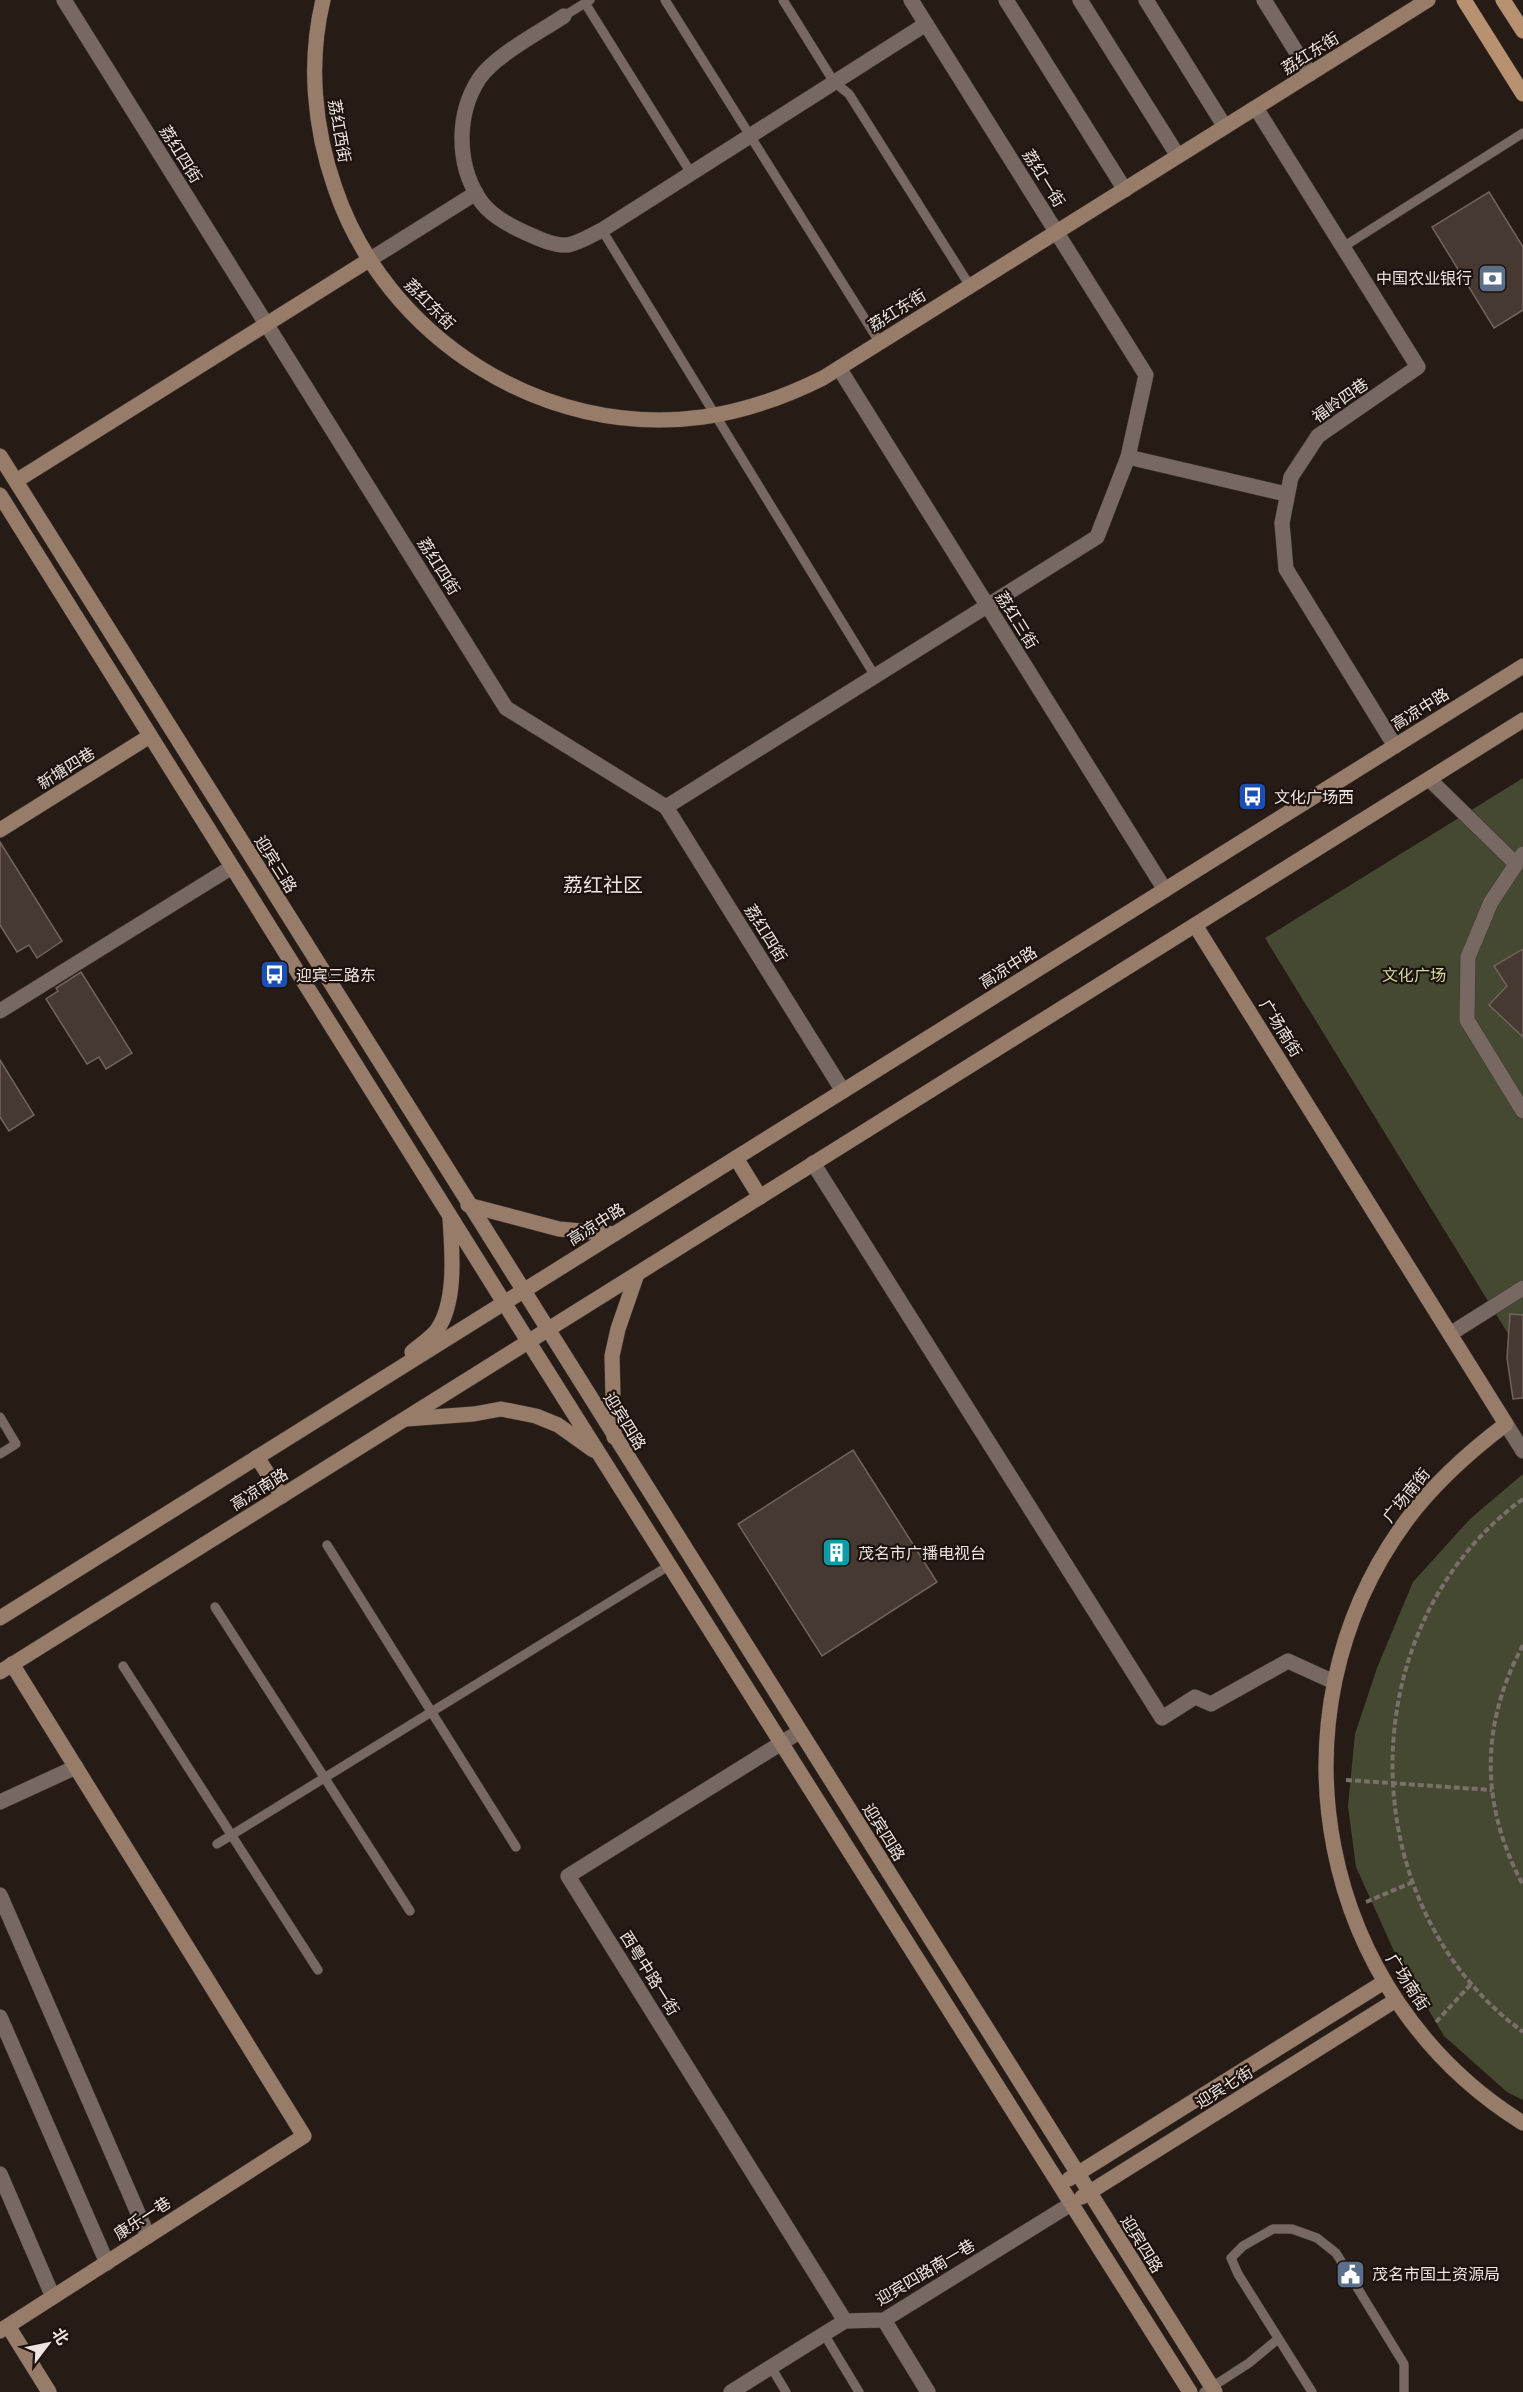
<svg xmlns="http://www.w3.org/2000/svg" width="1523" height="2392" viewBox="0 0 1523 2392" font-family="Lato,'Noto Sans SC',sans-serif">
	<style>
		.green { fill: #454932 }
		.building { fill: #453932; stroke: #71635c; stroke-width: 1.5 }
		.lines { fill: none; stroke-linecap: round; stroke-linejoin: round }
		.lane-casing { stroke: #403734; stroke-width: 10 }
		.street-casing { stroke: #403734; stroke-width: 16 }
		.secondary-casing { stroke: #403734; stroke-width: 16 }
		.primary-casing { stroke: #403734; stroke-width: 16 }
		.path { stroke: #7a6f6a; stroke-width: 4; stroke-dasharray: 6 3; stroke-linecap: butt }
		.lane { stroke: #776962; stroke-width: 9 }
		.street { stroke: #776962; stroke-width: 15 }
		.secondary { stroke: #977d69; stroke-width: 15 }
		.primary { stroke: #b79170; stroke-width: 15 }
		.labels { text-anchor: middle; stroke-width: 4.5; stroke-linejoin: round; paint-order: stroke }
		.street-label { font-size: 16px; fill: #ece4e0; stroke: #1d120d }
		.poi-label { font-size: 16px; fill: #ece4e0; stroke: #1d120d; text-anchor: start }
		.park-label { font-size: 16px; fill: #cfdaa3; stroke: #1d120d }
		.quarter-label { font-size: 20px; fill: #ece4e0; stroke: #1d120d }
	</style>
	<rect width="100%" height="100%" fill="#271b15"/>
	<!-- green -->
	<g class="green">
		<path d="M1523 778V1358L1265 938Z"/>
		<path d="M1523 1474V2100L1507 2092 1444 2036 1393 1949 1356 1867 1348 1806 1355 1734 1377 1668 1413 1582 1470 1519Z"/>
	</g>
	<!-- building -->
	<g class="building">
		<path d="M1489 192 1523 247V310L1494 328 1432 227Z"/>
		<path d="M0 842 62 941 37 958 29 945 17 952 0 925Z"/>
		<path d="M1523 949V1037L1489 1005 1507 986 1494 966Z"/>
		<path d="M81 972 132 1053 106 1069 99 1057 87 1064 46 999 58 991 56 988Z"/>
		<path d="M0 1060 34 1115 9 1131 0 1117Z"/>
		<path d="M1510 1314 1523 1315V1398L1513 1399 1507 1358Z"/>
		<path d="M853 1450 937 1582 822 1656 738 1524Z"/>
	</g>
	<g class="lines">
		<defs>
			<g id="lane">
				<path d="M665 0 880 343"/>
				<path d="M783 0 834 82 849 94 970 286"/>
				<path d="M585 3 691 173"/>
				<path d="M564 16 590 0"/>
				<path d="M602 230 875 676"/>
				<path d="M1343 247 1523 133"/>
				<path d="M0 1417 16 1444 0 1454"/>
				<path d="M327 1545 516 1847"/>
				<path d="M215 1607 410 1911"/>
				<path d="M123 1666 318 1970"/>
				<path d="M217 1844 670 1565"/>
				<path d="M824 2334 859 2392"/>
				<path d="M771 2367 786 2392"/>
				<path d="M1204 2392 1249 2363 1278 2339"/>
				<path d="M1312 2392 1238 2274 1231 2258 1243 2246 1273 2229H1292L1317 2238 1336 2253 1404 2364V2392"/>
			</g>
			<g id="street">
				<path d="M64 0 506 708 666 807 843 1091"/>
				<path d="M1006 0 1125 190"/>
				<path d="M1080 0 1178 156"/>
				<path d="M1146 0 1225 127"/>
				<path d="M1264 0 1310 74"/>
				<path d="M564 16C540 32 494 56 479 79 457 113 456 161 478 197 488 214 507 224 524 232 537 238 554 246 568 245 579 243 592 235 602 230L926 24"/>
				<path d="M1256 108 1418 367 1318 436 1291 477 1282 523 1286 569 1395 746"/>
				<path d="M369 260 476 193"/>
				<path d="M839 368 1165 890"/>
				<path d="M1128 457 1286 494"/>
				<path d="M1429 779 1516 864"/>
				<path d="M666 807 1097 537 1128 457 1146 375 911 0"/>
				<path d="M1523 854 1491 902 1468 957 1467 1020 1523 1111"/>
				<path d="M0 1011 232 867"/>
				<path d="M813 1163 1162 1718 1195 1697 1211 1704 1288 1661 1334 1682"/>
				<path d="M1450 1334 1523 1288"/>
				<path d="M1506 1424 1523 1451"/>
				<path d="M799 1732 568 1876 845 2321"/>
				<path d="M0 1802 76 1767"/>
				<path d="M0 1895 148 2236"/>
				<path d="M0 2017 107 2263"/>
				<path d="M0 2174 53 2297"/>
				<path d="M884 2320 928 2392"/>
				<path d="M731 2392 845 2321 884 2320 1071 2204"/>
			</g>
			<g id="secondary">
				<path d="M323 0C308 62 314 128 335 188 386 338 544 439 703 417 745 411 785 397 823 378L1428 0"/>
				<path d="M0 456 1215 2392"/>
				<path d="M16 481 369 260"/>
				<path d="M0 495 518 1325 1190 2392"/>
				<path d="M0 830 150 736"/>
				<path d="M1195 925 1506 1424C1469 1452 1434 1483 1406 1521 1263 1716 1318 1996 1523 2123"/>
				<path d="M736 1158 760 1197"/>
				<path d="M468 1205 559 1229 614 1234"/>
				<path d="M412 1352C420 1345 431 1338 437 1330 457 1302 452 1250 450 1218"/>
				<path d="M406 1419 474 1414 501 1409 536 1416 558 1425 593 1450"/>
				<path d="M614 1437 612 1356 618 1329 637 1274"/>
				<path d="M257 1457 282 1496"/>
				<path d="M0 1618 1523 666"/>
				<path d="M0 1672 1523 720"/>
				<path d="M1069 2179 1384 1982"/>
				<path d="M1082 2197 1396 2000"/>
				<path d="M8 2326 49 2392"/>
				<path d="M0 2331 304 2136 12 1664"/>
			</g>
			<g id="primary">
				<path d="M1464 0 1523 94"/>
				<path d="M1503 0 1523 31"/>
			</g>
		</defs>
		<!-- lane casing -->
		<use href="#lane" class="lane-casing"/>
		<!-- street casing -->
		<use href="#street" class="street-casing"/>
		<!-- secondary casing -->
		<use href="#secondary" class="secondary-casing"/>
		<!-- primary casing -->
		<use href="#primary" class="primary-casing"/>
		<!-- path -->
		<g class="path">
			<path d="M1523 1499C1349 1626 1349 1904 1523 2032"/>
			<path d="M1523 1645C1480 1725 1480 1805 1523 1885"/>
			<path d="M1346 1780 1492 1790"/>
			<path d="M1366 1902 1413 1882"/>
			<path d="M1436 2022 1472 1983"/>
		</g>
		<!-- lane -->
		<use href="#lane" class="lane"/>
		<!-- street -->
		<use href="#street" class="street"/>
		<!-- secondary -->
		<use href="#secondary" class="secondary"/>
		<!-- primary -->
		<use href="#primary" class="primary"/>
	</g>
	<!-- icons -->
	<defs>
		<symbol id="bank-square" viewBox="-11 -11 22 22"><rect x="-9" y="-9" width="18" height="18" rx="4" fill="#5c6f8a" stroke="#1d120d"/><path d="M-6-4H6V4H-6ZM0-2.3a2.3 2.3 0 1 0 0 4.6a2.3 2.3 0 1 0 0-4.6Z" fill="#fff"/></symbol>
		<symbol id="bus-square" viewBox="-11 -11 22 22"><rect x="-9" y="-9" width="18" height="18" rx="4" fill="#1a4fb4" stroke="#1d120d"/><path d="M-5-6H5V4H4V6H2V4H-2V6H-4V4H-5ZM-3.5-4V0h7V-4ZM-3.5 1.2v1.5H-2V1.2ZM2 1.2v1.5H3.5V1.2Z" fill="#fff"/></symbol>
		<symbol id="building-square" viewBox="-11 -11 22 22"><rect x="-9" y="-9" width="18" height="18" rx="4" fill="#0f9aa8" stroke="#1d120d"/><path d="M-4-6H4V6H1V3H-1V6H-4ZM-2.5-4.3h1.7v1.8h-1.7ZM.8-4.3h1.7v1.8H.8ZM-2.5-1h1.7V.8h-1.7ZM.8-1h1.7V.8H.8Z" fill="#fff"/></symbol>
		<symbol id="civic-square" viewBox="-11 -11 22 22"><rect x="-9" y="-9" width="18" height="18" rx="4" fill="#5c6f8a" stroke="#1d120d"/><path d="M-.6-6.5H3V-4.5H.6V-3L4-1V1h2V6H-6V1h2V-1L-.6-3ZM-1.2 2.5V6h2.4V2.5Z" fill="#fff"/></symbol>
	</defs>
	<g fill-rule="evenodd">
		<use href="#bank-square" x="1476" y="262" width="33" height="33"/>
		<use href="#bus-square" x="1236" y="780" width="33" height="33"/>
		<use href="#bus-square" x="258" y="958" width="33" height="33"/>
		<use href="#building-square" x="820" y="1536" width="33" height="33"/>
		<use href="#civic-square" x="1334" y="2258" width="33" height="33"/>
	</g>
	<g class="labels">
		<!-- street labels -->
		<g class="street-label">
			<text transform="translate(1310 53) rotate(-32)" y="6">荔红东街</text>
			<text transform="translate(340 131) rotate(80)" y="6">荔红西街</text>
			<text transform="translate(181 154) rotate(58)" y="6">荔红四街</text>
			<text transform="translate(1044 178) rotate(58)" y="6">荔红一街</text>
			<text transform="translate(430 304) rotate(45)" y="6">荔红东街</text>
			<text transform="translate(897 310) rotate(-32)" y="6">荔红东街</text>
			<text transform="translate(1340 400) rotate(-35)" y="6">福岭四巷</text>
			<text transform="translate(439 566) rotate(58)" y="6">荔红四街</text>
			<text transform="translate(1017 620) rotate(58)" y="6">荔红三街</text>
			<text transform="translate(1420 709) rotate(-32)" y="6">高凉中路</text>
			<text transform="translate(66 768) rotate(-32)" y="6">新塘四巷</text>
			<text transform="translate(276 864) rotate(58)" y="6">迎宾三路</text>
			<text transform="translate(766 933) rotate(58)" y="6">荔红四街</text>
			<text transform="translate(1008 967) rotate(-32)" y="6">高凉中路</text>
			<text transform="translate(1281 1028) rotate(58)" y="6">广场南街</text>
			<text transform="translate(596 1224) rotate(-32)" y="6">高凉中路</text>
			<text transform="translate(625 1421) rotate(58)" y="6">迎宾四路</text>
			<text transform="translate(259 1489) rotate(-32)" y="6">高凉南路</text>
			<text transform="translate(1406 1495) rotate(-51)" y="6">广场南街</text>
			<text transform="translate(884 1832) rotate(58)" y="6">迎宾四路</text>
			<text transform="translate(650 1973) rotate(58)" y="6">西粤中路一街</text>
			<text transform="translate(1408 1982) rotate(57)" y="6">广场南街</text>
			<text transform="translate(1224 2087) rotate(-32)" y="6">迎宾七街</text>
			<text transform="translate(142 2218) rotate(-33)" y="6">康乐一巷</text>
			<text transform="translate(1142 2244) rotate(58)" y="6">迎宾四路</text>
			<text transform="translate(925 2272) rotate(-31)" y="6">迎宾四路南一巷</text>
		</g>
		<!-- poi labels -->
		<g class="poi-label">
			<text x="1472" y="284" text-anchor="end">中国农业银行</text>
			<text x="1274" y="803">文化广场西</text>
			<text x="296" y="981">迎宾三路东</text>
			<text x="858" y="1559">茂名市广播电视台</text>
			<text x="1372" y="2280">茂名市国土资源局</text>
		</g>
		<!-- park labels -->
		<g class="park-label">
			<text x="1414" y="981">文化广场</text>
		</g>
		<!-- quarter labels -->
		<g class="quarter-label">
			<text x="603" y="892">荔红社区</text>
		</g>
	</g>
	<!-- north arrow -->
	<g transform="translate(48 2344) rotate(58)" stroke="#1d120d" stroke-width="4.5" paint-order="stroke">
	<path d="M0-4.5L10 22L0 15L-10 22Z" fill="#ece4e0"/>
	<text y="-9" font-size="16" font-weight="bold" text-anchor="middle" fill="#ece4e0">北</text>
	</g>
</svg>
